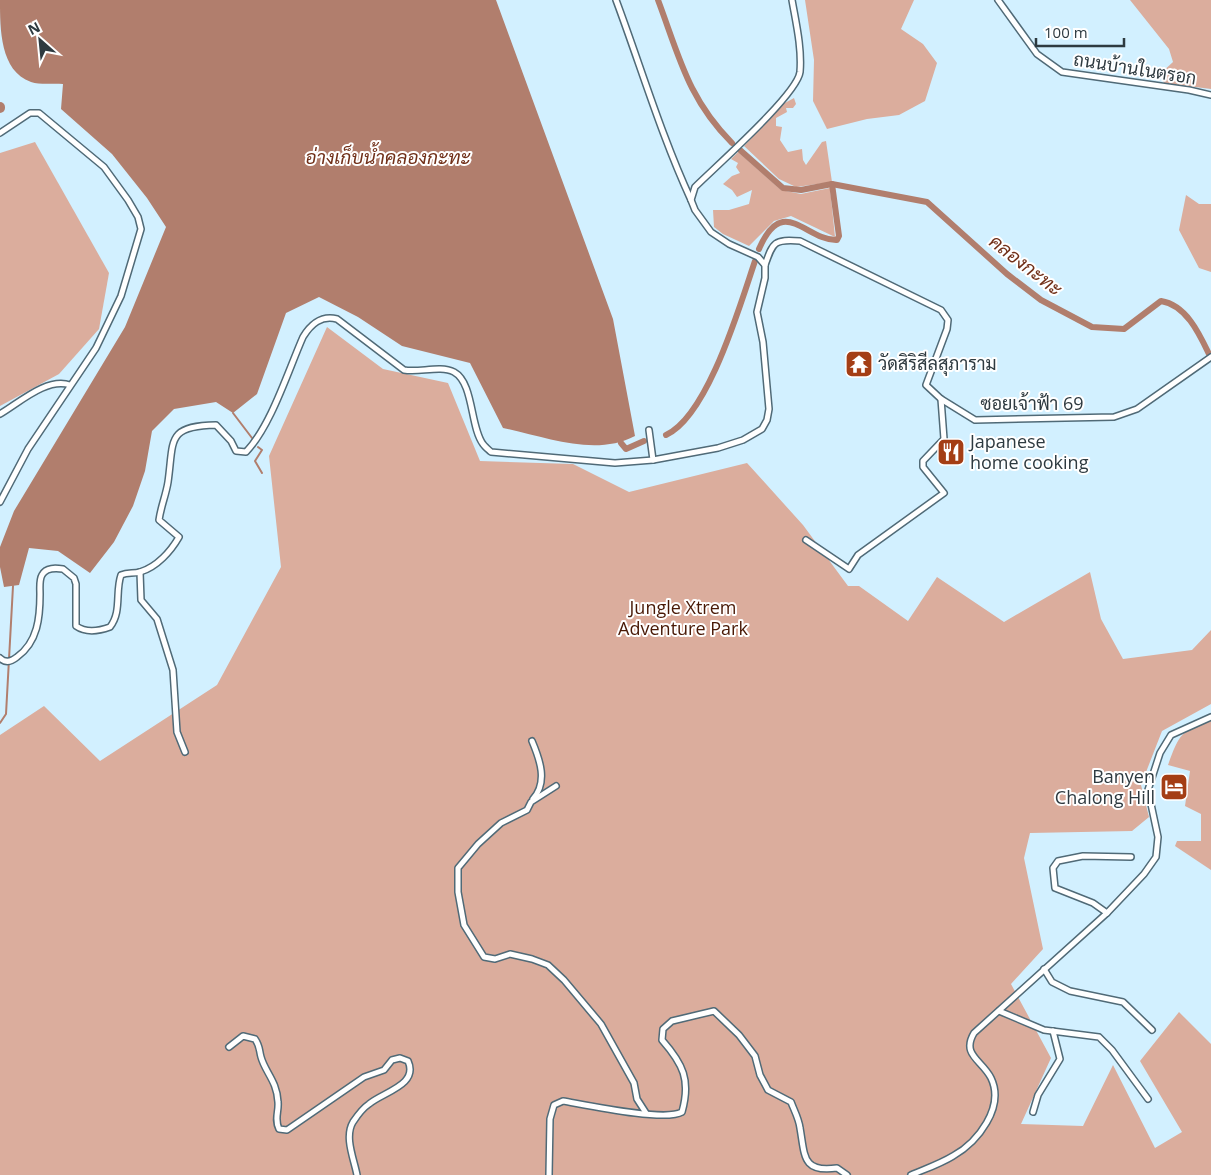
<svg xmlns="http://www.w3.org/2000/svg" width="1211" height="1175" viewBox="0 0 1211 1175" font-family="'Open Sans',Sarabun,sans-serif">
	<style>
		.green { fill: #dbad9d }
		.water { fill: #b17e6d }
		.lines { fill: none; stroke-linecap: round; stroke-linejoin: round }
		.stream { stroke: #b17e6d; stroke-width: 2 }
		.canal { stroke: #b17e6d; stroke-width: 6 }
		.river { stroke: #b17e6d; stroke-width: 10 }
		.street-casing { stroke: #506a77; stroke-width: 8 }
		.street { stroke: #fff; stroke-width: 5 }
		.labels { text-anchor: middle; stroke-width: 4; stroke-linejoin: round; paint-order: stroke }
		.street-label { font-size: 18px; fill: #2e3a40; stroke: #fff }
		.poi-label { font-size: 18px; fill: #2e3a40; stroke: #fff; text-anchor: start }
		.park-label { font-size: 18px; fill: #481805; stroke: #fff }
		.water-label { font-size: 19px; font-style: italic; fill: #713019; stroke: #fff }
	</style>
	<rect width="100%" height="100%" fill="#d2f0ff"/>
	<!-- green -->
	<g class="green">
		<path d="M805 0H914L901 29 923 44 937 63 925 101 899 115 867 119 827 129 813 101 814 60Z"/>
		<path d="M1130 0H1211V89L1164 83 1160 74 1173 62 1169 49Z"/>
		<path d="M794 98 796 104 793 108H786L787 112 776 118V126L782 127 780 140 788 152 802 149 803 160 806 165 822 142 826 141 832 182 796 187 779 179 744 146 783 104Z"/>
		<path d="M35 142 109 273 99 329 59 374 0 406V153Z"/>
		<path d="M738 152 781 190 801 194 830 188 835 237 791 216 774 221 749 246 723 234 714 227 713 210H729L749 204 752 190 737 197 732 190 723 184 732 176 740 173 736 167 738 163 731 159Z"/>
		<path d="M1186 195 1199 204H1211V272L1199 268 1179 230Z"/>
		<path d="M327 327 383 369 448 383 480 461 573 464 629 492 747 463 803 525 848 586H859L908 621 937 577 1004 622 1090 572 1101 619 1123 659 1192 650 1211 630V704L1162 731 1141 785 1149 817 1132 831 1030 833 1024 858 1043 949 1011 984 1051 1058 1021 1124 1083 1126 1113 1065 1155 1148 1182 1132 1140 1061 1179 1012 1211 1044V1175H0V735L44 706 100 761 217 685 281 567 269 456Z"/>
		<path d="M1211 721V870L1175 846 1177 841H1201V814L1185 806 1190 771 1168 765C1179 735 1180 731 1211 721Z"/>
	</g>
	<!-- water -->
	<path class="water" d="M0 0H496L613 319 635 436C595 457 546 437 503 428L470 363 402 346 358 317 319 297 286 313 257 394 233 413 216 402 174 409 152 431 145 471 133 506 114 542 90 573 58 551 29 548 19 585 4 587 0 567V547L14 511 125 327 166 227 147 198 112 154 61 109 63 84C53 83 40 85 31 82 0 71 0 29 0 0Z"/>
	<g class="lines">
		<!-- stream -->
		<g class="stream">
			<path d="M233 413 252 438"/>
			<path d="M258 447 262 450 255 461 262 473"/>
			<path d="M0 723 6 714 13 586"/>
		</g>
		<!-- canal -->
		<g class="canal">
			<path d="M658 0C679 56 688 99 732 143"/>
			<path d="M740 150 783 188 801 190 832 184 927 202 1007 274 1041 300 1092 327 1124 329 1161 301C1186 305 1199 333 1209 354"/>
			<path d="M759 249C783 193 806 241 837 240L839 236 832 184"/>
			<path d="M666 435C708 416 740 305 755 261"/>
			<path d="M621 443 626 449 644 441"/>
		</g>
		<!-- river -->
		<path class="river" d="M0 107V108"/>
		<defs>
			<g id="street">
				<path d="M616 0C641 67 661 135 691 200"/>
				<path d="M998 0 1037 54 1062 72 1189 90 1211 95"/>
				<path d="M0 133 30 113H39L104 167 128 200 138 217 141 229 121 296 96 348 28 449 0 502"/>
				<path d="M765 265C773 242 774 239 800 241L941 310 948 320 947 329 926 385 941 399 975 420 1114 417 1137 409 1211 357"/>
				<path d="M0 414C19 403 47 377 70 385"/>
				<path d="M649 430 653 460"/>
				<path d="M806 540 849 569 858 555 944 493 923 467V461L944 439 941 399"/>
				<path d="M140 572 141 600 157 619 173 670 177 732 185 752"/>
				<path d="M0 658C5 663 11 662 17 657 38 642 40 617 40 594 40 588 39 580 42 575 46 567 56 568 63 569L74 578 76 584V626C86 633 99 631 110 627 122 612 115 592 121 575 128 572 133 574 140 572 157 567 171 551 179 537L159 520C161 506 166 495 168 482 174 440 166 426 216 425L231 441 236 451 246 452C271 426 288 371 303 337 311 324 321 315 337 319L404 370C419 373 440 365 454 372 474 383 470 427 483 444 485 447 489 450 491 452L615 463 653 460 718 448 743 440 762 429 767 420 769 409 763 342 757 312 765 278V265L758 257 729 244 711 232 695 210 691 200 695 187C715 167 797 95 800 72 802 48 796 23 792 0"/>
				<path d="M532 741C540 760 548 782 533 799"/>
				<path d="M556 786 531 802 527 810 501 823 478 844 458 868V892L464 925 484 957 495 959 510 954 532 959 548 965 564 980 601 1024 634 1083 637 1099 646 1113"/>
				<path d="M1107 913 1093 903 1055 888 1053 868 1058 861 1083 856 1131 857"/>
				<path d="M1044 969 1052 982 1070 991 1123 1002 1152 1030"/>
				<path d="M999 1011 1044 1030 1099 1037 1112 1050 1148 1099"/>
				<path d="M229 1047 243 1036 255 1039C260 1046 259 1050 261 1057 265 1072 277 1081 278 1102 279 1112 274 1119 279 1129L287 1130 364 1077 384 1070 392 1060 400 1058 408 1061C419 1085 383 1092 369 1104 363 1108 357 1116 353 1122 344 1137 354 1159 357 1175"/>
				<path d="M1033 1112 1038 1095 1060 1059 1053 1031"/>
				<path d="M549 1175 550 1119 554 1105 563 1101C586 1105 665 1122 682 1112 691 1080 683 1064 662 1040L663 1029 672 1021 714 1011 739 1035 755 1056 760 1075 768 1090 791 1102C794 1110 799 1119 800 1128 805 1156 802 1173 837 1168L847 1175"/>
				<path d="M911 1175C925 1169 940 1164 953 1156 978 1142 1005 1107 991 1078 982 1060 961 1055 974 1033L1107 913 1144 874 1156 857 1158 837 1148 790 1160 753 1171 735 1211 717"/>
			</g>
		</defs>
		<!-- street casing -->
		<use href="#street" class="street-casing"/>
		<!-- street -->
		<use href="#street" class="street"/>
	</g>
	<!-- icons -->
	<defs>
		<symbol id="temple-square" viewBox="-11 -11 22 22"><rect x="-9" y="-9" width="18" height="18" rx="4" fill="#a43e15" stroke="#fff"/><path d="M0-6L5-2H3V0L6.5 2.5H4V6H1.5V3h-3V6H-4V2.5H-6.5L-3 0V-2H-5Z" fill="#fff"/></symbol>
		<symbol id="restaurant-square" viewBox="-11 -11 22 22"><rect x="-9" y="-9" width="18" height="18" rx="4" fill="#a43e15" stroke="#fff"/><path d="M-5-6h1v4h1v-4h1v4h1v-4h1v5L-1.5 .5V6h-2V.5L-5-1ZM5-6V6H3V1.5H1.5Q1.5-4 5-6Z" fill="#fff"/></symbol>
		<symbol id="hotel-square" viewBox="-11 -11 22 22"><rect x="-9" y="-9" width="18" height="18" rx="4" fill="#a43e15" stroke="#fff"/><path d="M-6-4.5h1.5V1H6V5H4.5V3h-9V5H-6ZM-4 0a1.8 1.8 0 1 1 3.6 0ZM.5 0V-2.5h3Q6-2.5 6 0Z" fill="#fff"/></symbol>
	</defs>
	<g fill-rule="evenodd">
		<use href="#temple-square" x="843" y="348" width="32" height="32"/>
		<use href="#restaurant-square" x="935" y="436" width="32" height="32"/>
		<use href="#hotel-square" x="1158" y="771" width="32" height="32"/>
	</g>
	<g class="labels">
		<!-- street labels -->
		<g class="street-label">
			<text transform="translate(1135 69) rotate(9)" y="6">ถนนบ้านในตรอก</text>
			<text x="1032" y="410">ซอยเจ้าฟ้า 69</text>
		</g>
		<!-- poi labels -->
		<g class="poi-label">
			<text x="878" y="370">วัดสิริสีลสุภาราม</text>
			<text x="970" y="448">Japanese<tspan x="970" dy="21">home cooking</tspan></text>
			<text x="1155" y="783" text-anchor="end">Banyen<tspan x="1155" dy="21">Chalong Hill</tspan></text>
		</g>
		<!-- park labels -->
		<g class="park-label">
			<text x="683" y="614">Jungle Xtrem<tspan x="683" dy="21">Adventure Park</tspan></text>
		</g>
		<!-- water labels -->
		<g class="water-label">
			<text x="388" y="164">อ่างเก็บน้ำคลองกะทะ</text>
			<text transform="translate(1026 265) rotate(38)" y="7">คลองกะทะ</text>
		</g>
	</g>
	<!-- north arrow -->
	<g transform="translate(40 40) rotate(333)" stroke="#ffffff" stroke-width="4" paint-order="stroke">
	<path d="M0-4L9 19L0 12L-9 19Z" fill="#2e3a40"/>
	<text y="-8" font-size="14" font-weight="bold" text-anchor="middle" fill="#2e3a40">N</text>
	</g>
	<!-- scale -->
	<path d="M1036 38v8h88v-8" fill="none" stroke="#2e3a40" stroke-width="2.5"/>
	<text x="1044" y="38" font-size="15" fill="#2e3a40" stroke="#ffffff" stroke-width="4" paint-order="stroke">100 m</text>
</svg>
